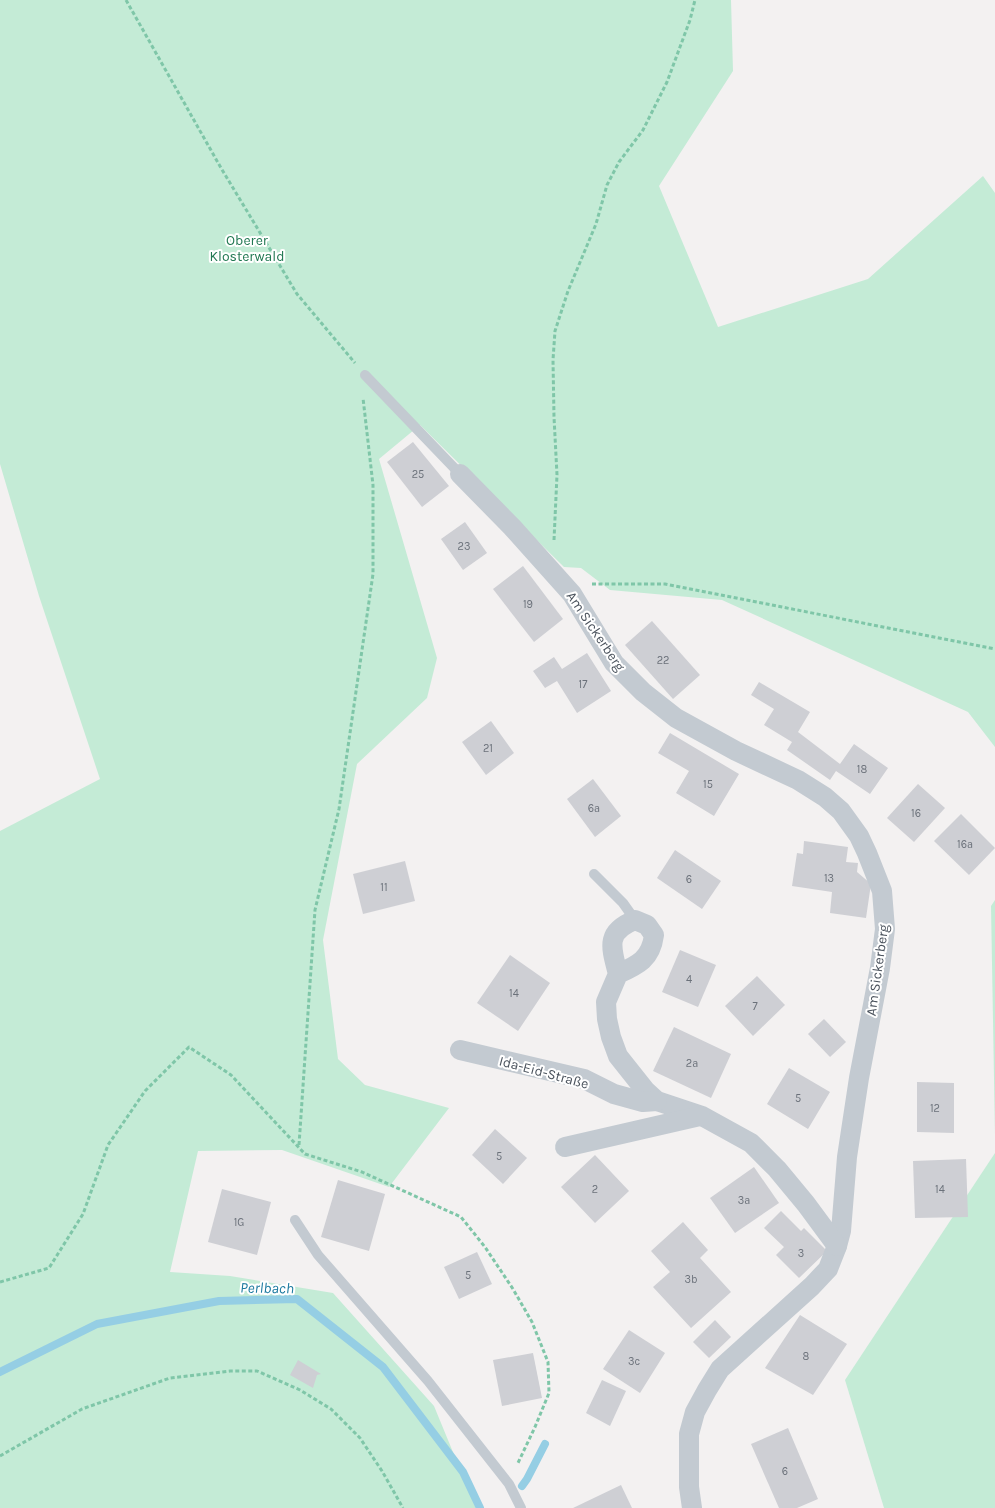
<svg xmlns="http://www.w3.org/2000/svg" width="995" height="1508" viewBox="0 0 995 1508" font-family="Karla,sans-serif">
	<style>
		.green { fill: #c4ebd6 }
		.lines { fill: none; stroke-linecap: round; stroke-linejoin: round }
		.stream { stroke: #95cee4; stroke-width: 8 }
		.building { fill: #cecfd4 }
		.path { stroke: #7fc6a8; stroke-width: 3; stroke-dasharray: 4 2.5; stroke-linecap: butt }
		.lane { stroke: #c3cad1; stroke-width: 10 }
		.street { stroke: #c3cad1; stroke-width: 20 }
		.labels { text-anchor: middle; stroke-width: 4; stroke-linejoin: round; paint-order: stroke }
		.number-label { font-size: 11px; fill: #6b717a }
		.park-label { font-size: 14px; fill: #217852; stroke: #fff }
		.street-label { font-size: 14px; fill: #4a525c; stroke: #fff }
		.water-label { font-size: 15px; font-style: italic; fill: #1b799f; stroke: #fff }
	</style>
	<rect width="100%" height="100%" fill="#f3f1f1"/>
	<!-- green -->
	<g class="green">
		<path d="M0 0H731L733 71 659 186 718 327 868 279 983 176 995 193V747L968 712 722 600 610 590 581 568 564 567 420 425 379 459 437 658 427 698 357 764 323 940 338 1059 365 1085 449 1108 389 1187 282 1150 198 1151 170 1272 230 1276 333 1293 434 1406 476 1508H0V831L100 779 39 596 0 464Z"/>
		<path d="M995 900V1135L991 906Z"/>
		<path d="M995 1153V1508H884L845 1380Z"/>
	</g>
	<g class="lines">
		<!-- stream -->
		<g class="stream">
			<path d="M0 1372 97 1324 219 1301 297 1299 383 1367 463 1472 480 1508"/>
			<path d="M522 1486 527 1479 545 1444"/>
		</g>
	</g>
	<!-- building -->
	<g class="building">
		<path d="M413 442 449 486 422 507 387 462Z"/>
		<path d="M465 522 487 553 463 570 441 539Z"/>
		<path d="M523 566 563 619 534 642 493 589Z"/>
		<path d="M652 621 700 675 673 699 625 645Z"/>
		<path d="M587 653 611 691 577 713 557 681 545 688 533 671 554 657 562 669Z"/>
		<path d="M759 682 810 712 798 732 840 764 854 744 888 768 870 794 836 771 830 780 787 750 792 742 764 725 774 709 751 695Z"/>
		<path d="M491 721 514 753 486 775 462 742Z"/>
		<path d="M670 733 739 774 714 816 676 793 689 771 658 753Z"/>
		<path d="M593 779 621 816 595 837 567 799Z"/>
		<path d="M918 784 945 808 914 842 887 818Z"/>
		<path d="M961 814 995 848 969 875 934 841Z"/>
		<path d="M804 841 848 847 846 862 858 863 857 872 871 884 866 918 830 913 832 892 792 886 797 853 803 854Z"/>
		<path d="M675 850 721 881 702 909 657 878Z"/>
		<path d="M405 861 415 901 363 914 353 874Z"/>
		<path d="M680 950 716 965 698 1007 662 992Z"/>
		<path d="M510 955 550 983 518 1031 477 1003Z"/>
		<path d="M757 976 785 1005 753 1036 725 1006Z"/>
		<path d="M824 1019 846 1042 830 1057 808 1034Z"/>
		<path d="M674 1027 731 1054 711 1098 653 1071Z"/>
		<path d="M789 1068 830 1092 808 1129 767 1104Z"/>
		<path d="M917 1082 954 1083V1133L917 1132Z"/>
		<path d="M495 1129 527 1158 503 1184 472 1155Z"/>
		<path d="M595 1155 629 1191 595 1223 561 1187Z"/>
		<path d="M966 1159 968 1217 915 1218 913 1161Z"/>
		<path d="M754 1167 779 1203 735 1233 710 1198Z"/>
		<path d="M338 1180 385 1194 369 1251 321 1237Z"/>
		<path d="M222 1189 271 1202 257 1255 208 1242Z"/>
		<path d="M781 1211 801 1231 804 1228 827 1251 799 1278 776 1255 784 1247 764 1228Z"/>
		<path d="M683 1222 708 1250 700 1258 731 1292 691 1328 653 1287 670 1272 651 1251Z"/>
		<path d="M477 1252 492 1284 459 1299 444 1267Z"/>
		<path d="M800 1315 847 1344 813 1395 765 1368Z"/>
		<path d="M715 1320 731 1337 709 1358 693 1342Z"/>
		<path d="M629 1330 665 1353 640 1393 603 1369Z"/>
		<path d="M533 1353 542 1398 502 1406 493 1360Z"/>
		<path d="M298 1360 321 1374 317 1375 313 1388 290 1375Z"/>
		<path d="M602 1380 626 1391 610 1426 586 1413Z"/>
		<path d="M788 1428 818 1499 797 1508H779L751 1444Z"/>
		<path d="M621 1485 632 1508H573Z"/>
	</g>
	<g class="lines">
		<!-- path -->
		<g class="path">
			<path d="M126 0 221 168 297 294 355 363"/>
			<path d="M554 540 557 475 554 417 553 360 555 331 568 291 596 224 607 185 619 162 643 130 667 82 690 20 695 0"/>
			<path d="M592 584H665L995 649"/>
			<path d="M299 1145 315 910 339 809 373 574V485L363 398"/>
			<path d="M0 1282 49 1268 83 1214 108 1145 145 1091 189 1047 231 1075 305 1154 362 1172 461 1217 485 1247 513 1289 532 1322 548 1362 549 1393 535 1427 517 1465"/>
			<path d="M0 1456 82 1409 170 1378 230 1371H257L300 1390 331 1409 360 1438 382 1471 403 1508"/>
		</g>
		<!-- lane -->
		<g class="lane">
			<path d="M365 375 460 474"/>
			<path d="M594 874 623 903 635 920"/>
			<path d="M295 1220 318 1255 428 1381 509 1484 521 1508"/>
		</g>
		<!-- street -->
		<g class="street">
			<path d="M460 474 512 527 572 594 614 663 643 692 676 718 736 751 798 780 825 797 841 811 859 836 867 853 882 891 885 929 880 968 859 1078 847 1157 841 1231 837 1246 828 1269 812 1286 720 1369 707 1390 695 1412 689 1434V1487L692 1508"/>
			<path d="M618 974C611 947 605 932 635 920L647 925 654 935C651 959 638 965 618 974L606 1002 607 1019 611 1037 618 1056 645 1090 657 1101 702 1116 751 1143 777 1169 806 1204 837 1246"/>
			<path d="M460 1050 584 1079 614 1094 643 1102 657 1101"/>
			<path d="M565 1147 700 1116"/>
		</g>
	</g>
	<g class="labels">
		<!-- number labels -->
		<g class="number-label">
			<text x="418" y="478">25</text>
			<text x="464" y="550">23</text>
			<text x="528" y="608">19</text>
			<text x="663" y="664">22</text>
			<text x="583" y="688">17</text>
			<text x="488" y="752">21</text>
			<text x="862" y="773">18</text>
			<text x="708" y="788">15</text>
			<text x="594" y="812">6a</text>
			<text x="916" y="817">16</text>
			<text x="965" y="848">16a</text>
			<text x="829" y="882">13</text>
			<text x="689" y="883">6</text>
			<text x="384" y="891">11</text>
			<text x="689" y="983">4</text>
			<text x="514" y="997">14</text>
			<text x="755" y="1010">7</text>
			<text x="692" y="1067">2a</text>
			<text x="798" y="1102">5</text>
			<text x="935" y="1112">12</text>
			<text x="499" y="1160">5</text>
			<text x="595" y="1193">2</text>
			<text x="940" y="1193">14</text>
			<text x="744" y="1204">3a</text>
			<text x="239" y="1226">1G</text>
			<text x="801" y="1257">3</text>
			<text x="468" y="1279">5</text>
			<text x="691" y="1283">3b</text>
			<text x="806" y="1360">8</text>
			<text x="634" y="1365">3c</text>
			<text x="785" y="1475">6</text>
		</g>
		<!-- park labels -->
		<g class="park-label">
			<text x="247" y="245">Oberer<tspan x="247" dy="16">Klosterwald</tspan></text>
		</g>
		<!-- street labels -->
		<g class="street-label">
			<text transform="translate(596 631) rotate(56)" y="5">Am Sickerberg</text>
			<text transform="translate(877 970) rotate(-82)" y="5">Am Sickerberg</text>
			<text transform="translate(544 1072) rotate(15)" y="5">Ida-Eid-Straße</text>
		</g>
		<!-- water labels -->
		<g class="water-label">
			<text transform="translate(267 1288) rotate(1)" y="5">Perlbach</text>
		</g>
	</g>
</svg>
